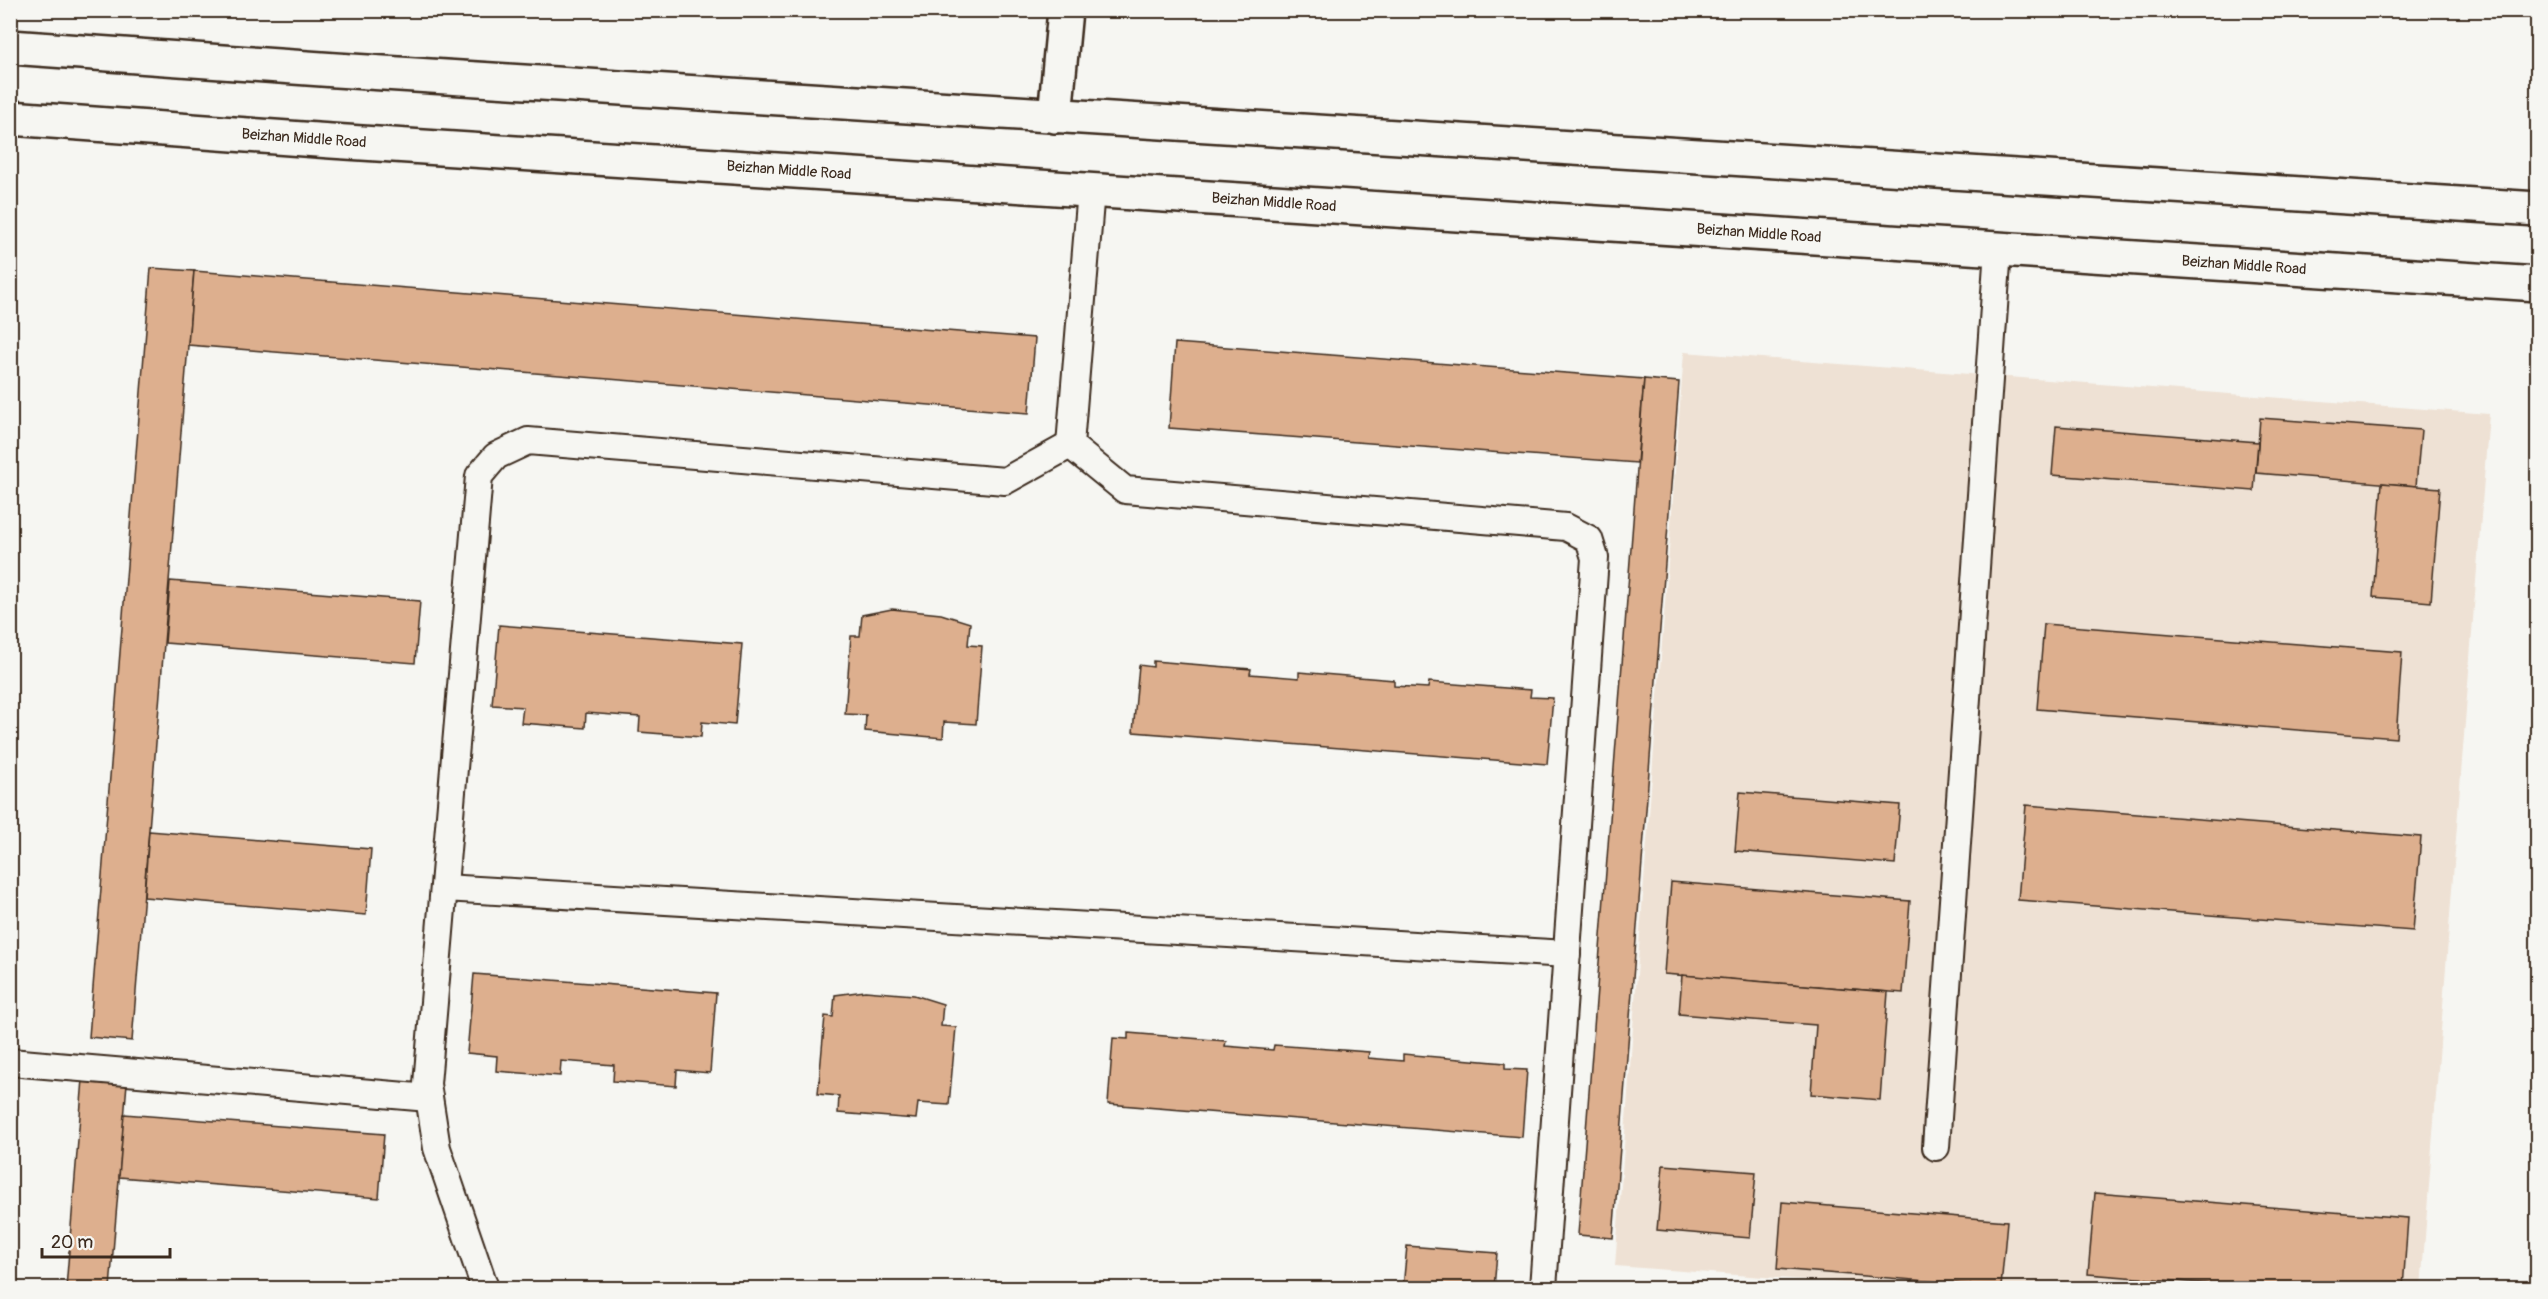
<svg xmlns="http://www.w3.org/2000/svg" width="2548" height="1299" viewBox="0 0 2548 1299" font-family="Pangolin,sans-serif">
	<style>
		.built { fill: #eee1d4 }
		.building { fill: #ddaf8e; stroke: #3b2a1e; stroke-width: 1.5 }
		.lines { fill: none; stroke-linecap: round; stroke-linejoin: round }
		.service-casing { stroke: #3b2a1e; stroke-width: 30 }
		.minor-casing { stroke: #3b2a1e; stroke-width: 38 }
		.primary-casing { stroke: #3b2a1e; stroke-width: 38 }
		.service { stroke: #f6f6f2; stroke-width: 26 }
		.minor { stroke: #f6f6f2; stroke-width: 33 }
		.primary { stroke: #f6f6f2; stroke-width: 33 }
		.labels { text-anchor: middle; stroke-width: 4.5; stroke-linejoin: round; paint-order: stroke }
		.street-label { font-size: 15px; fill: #3b2a1e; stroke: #f6f6f2 }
	</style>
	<rect width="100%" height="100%" fill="#f6f6f2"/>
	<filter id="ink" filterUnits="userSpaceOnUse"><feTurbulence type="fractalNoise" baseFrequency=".0167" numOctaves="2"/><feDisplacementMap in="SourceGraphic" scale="12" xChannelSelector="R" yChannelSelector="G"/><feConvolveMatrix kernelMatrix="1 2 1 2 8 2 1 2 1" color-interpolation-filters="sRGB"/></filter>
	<g filter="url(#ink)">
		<!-- built -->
		<path class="built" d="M1684 352 2489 414 2421 1288H1912L1615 1266Z"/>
		<!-- building -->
		<g class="building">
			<path d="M151 268 194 271 132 1041 89 1037Z"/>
			<path d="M194 271 1035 338 1029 413 188 345Z"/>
			<path d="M1175 343 1644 379 1637 463 1169 428Z"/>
			<path d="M1644 379 1679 382 1613 1238 1578 1235Z"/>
			<path d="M2260 418 2421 430 2416 486 2256 473Z"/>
			<path d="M2056 426 2258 442 2254 491 2052 475Z"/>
			<path d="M2382 483 2440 488 2431 602 2373 597Z"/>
			<path d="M170 581 420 601 415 663 165 643Z"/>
			<path d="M892 609 941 614 970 623 968 645 982 646 976 724 944 722 943 738 865 731 866 715 845 714 851 636H860L862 615Z"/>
			<path d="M2044 624 2402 652 2396 738 2037 709Z"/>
			<path d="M499 625 742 644 735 725 702 722 701 737 639 732 640 717 586 713 585 728 521 723 523 707 492 705Z"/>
			<path d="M1153 661 1251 669 1250 674 1299 678V672L1394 680V686L1428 688 1429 682 1531 690 1530 697 1553 698 1547 764 1133 732 1139 665 1153 667Z"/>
			<path d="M1740 792 1900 805 1895 864 1735 851Z"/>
			<path d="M2026 805 2421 837 2413 931 2018 900Z"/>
			<path d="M149 831 371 849 366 915 144 897Z"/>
			<path d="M1671 882 1910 901 1903 993 1664 974Z"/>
			<path d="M474 974 716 993 710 1073 677 1070 676 1086 613 1081 614 1065 561 1061 560 1076 496 1071 497 1056 467 1053Z"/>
			<path d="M1682 975 1888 992 1880 1100 1811 1094 1816 1025 1679 1014Z"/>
			<path d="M865 991 914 995 943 1004 941 1026 956 1027 949 1105 918 1103 916 1119 838 1113 839 1096 818 1094 825 1016 833 1017 835 995Z"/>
			<path d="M1128 1033 1226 1041 1225 1046 1273 1050 1274 1045 1369 1052 1368 1058 1403 1061V1054L1505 1063V1069L1527 1070 1522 1137 1108 1104 1113 1038 1128 1039Z"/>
			<path d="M83 1079 127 1083 110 1288H66Z"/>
			<path d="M124 1114 384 1134 379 1198 119 1177Z"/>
			<path d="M1663 1165 1756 1172 1750 1238 1657 1230Z"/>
			<path d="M2095 1193 2408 1218 2403 1288H2265L2088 1274Z"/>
			<path d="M1782 1202 2007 1221 2001 1287 1777 1269Z"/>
			<path d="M1407 1246 1497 1253 1494 1288H1403Z"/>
		</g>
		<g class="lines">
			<defs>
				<g id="service">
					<path d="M1070 445 1091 190"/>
					<path d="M444 888 1567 954"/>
					<path d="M10 1062 429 1098"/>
					<path d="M1936 1147 1998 249"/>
					<path d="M485 1288 437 1148 427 1084 479 476 496 456 528 441 1005 481 1070 445 1125 490 1566 527 1589 539 1595 558 1543 1288"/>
				</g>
				<path id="minor" d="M1055 116 1065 10"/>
				<g id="primary">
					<path d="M10 47 336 70 2538 209"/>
					<path d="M10 118 331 141 2538 284"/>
				</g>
			</defs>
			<!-- service casing -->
			<use href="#service" class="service-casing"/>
			<!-- minor casing -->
			<use href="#minor" class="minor-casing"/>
			<!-- primary casing -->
			<use href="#primary" class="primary-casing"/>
			<!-- service -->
			<use href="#service" class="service"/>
			<!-- minor -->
			<use href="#minor" class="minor"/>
			<!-- primary -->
			<use href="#primary" class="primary"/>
		</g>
	</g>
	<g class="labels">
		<!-- street labels -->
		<g class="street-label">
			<text transform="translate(304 138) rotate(4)" y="5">Beizhan Middle Road</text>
			<text transform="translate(789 170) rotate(4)" y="5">Beizhan Middle Road</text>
			<text transform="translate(1274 202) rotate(4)" y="5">Beizhan Middle Road</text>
			<text transform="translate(1759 233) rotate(4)" y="5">Beizhan Middle Road</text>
			<text transform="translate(2244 265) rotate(4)" y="5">Beizhan Middle Road</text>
		</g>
	</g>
	<!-- margin -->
	<rect width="2548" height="1299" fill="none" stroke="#f6f6f2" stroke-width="36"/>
	<rect x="18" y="18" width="2512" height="1263" fill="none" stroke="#3b2a1e" stroke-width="2" filter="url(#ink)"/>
	<!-- scale -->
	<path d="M42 1248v9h128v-9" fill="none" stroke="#3b2a1e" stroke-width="3"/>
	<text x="51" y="1248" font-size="18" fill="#3b2a1e" stroke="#f6f6f2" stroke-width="4.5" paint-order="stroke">20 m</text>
</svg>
